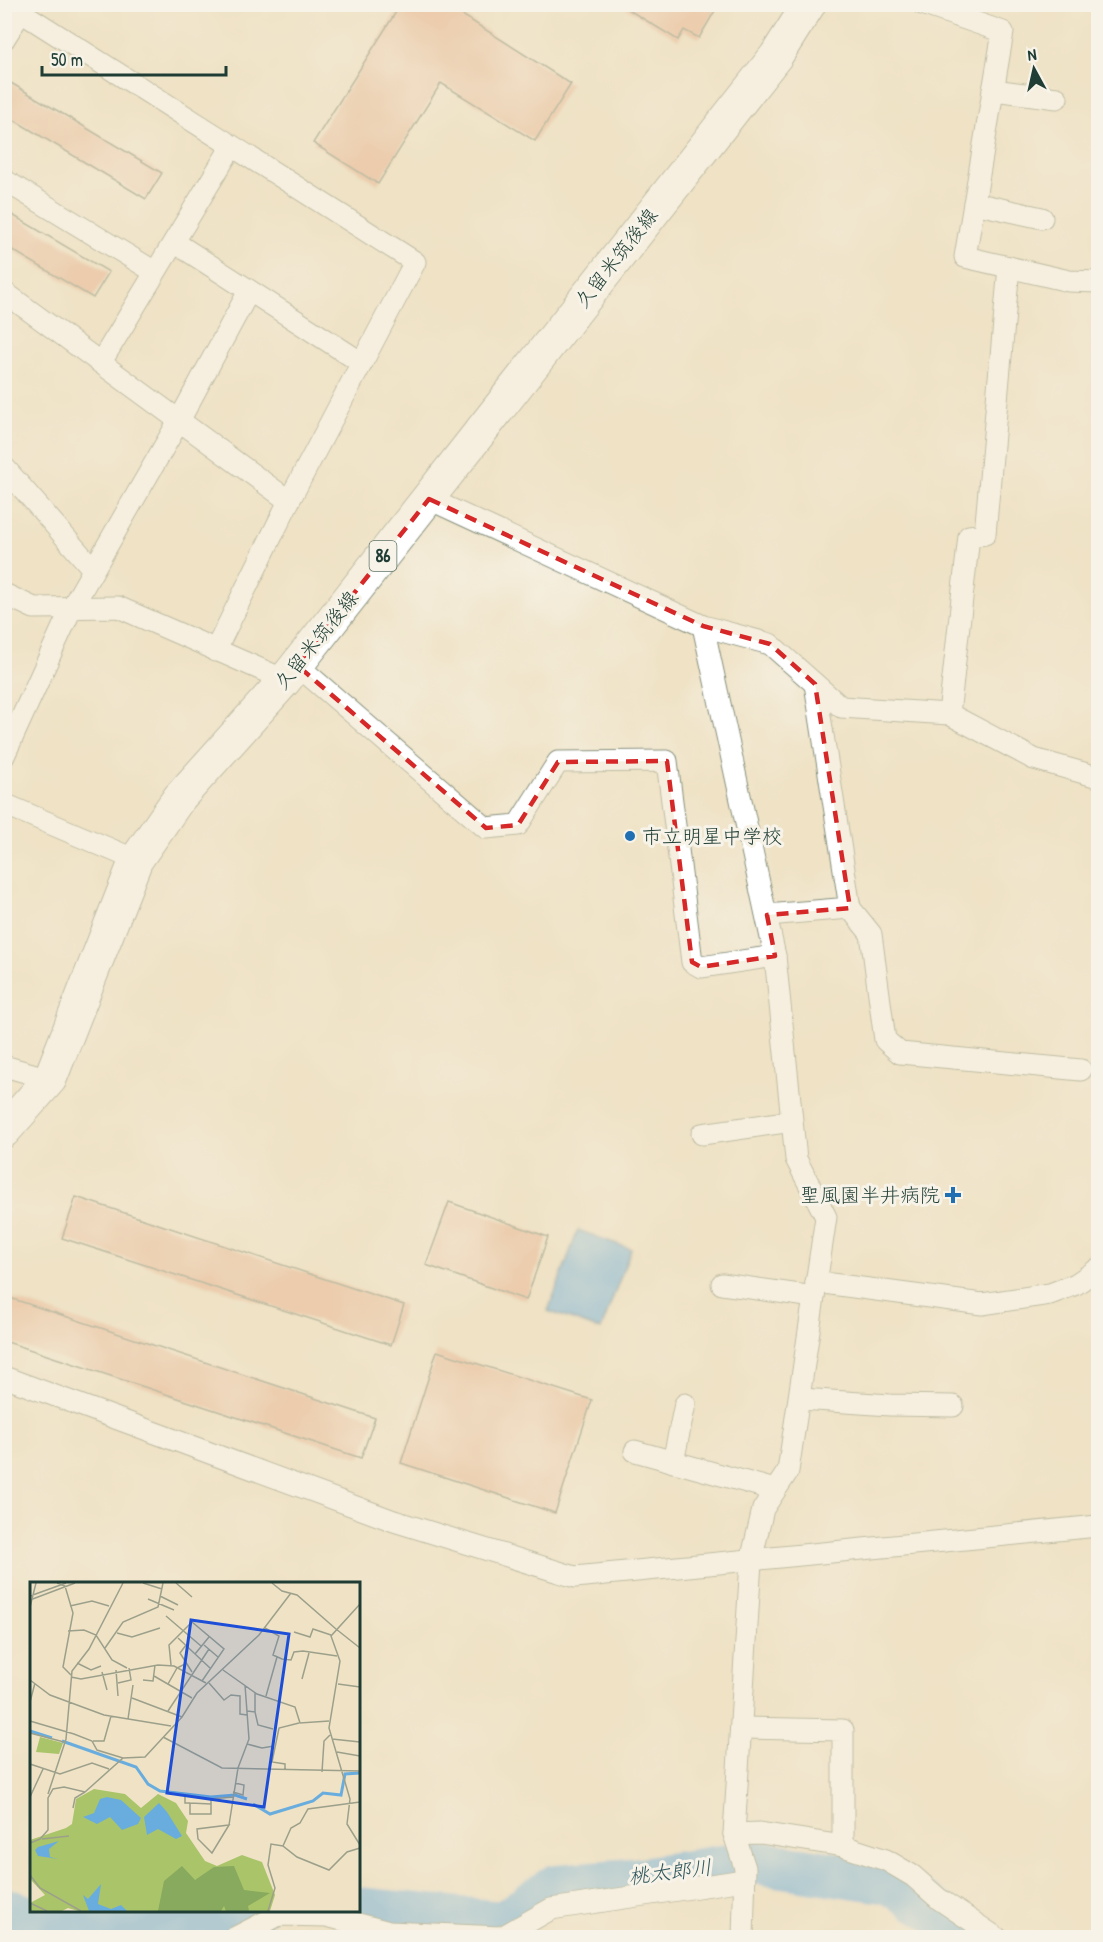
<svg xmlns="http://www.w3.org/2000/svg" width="1103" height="1942" viewBox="0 0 1103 1942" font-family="'Patrick Hand','Klee One',sans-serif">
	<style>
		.water { fill: #69adde; stroke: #447589; stroke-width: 1.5 }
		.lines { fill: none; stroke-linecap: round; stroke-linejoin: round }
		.river { stroke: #69adde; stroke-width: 44 }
		.building { fill: #e8b290 }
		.minor-casing { stroke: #87907c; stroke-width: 23 }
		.primary-casing { stroke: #87907c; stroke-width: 35 }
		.minor { stroke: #fff; stroke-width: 21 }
		.primary { stroke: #fff; stroke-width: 33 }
		.marked { fill: none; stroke: #d62828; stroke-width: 4.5; stroke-dasharray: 12 8; stroke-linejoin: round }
		.poi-dot { fill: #1f6fb2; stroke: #f7f3e8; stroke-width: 2 }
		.labels { text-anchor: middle; stroke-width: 6; stroke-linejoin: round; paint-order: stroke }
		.shield { fill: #f7f3e8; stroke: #60746a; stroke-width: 1.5 }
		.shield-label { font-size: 18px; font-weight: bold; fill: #1f3d34 }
		.street-label { font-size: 20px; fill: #1f3d34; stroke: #f7f3e8 }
		.poi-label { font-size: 20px; fill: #1f3d34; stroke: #f7f3e8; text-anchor: start }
		.water-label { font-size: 21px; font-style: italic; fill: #32595e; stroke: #f7f3e8 }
		.inset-river { fill: none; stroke: #69adde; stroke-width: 3 }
		.inset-road { fill: none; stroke: #9ca08b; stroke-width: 1.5 }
		.view { fill: #1d4ed8; fill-opacity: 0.15; stroke: #1d4ed8; stroke-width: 3 }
		.inset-edge { fill: none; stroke: #1f3d34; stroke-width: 3 }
	</style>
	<rect width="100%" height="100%" fill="#f7f3e8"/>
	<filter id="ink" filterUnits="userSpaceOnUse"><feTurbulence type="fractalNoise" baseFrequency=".0167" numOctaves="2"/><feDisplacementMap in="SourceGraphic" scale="12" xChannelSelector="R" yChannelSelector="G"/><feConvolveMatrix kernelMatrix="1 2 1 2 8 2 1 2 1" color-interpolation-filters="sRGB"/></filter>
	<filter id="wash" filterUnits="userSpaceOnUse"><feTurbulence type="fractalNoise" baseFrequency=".008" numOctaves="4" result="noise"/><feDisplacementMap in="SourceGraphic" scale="24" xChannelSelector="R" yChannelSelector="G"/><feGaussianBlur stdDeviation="1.35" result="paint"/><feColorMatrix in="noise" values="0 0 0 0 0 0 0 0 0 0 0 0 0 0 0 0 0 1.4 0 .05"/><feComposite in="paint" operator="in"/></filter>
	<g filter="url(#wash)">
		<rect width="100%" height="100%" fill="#efe2c5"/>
		<!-- water -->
		<path class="water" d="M578 1230 631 1249 601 1330 548 1311Z"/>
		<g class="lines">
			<!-- river -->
			<g class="river">
				<path d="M4 1909 72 1932 224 1927 255 1910"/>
				<path d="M358 1909 503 1923 556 1886 641 1879 755 1862 889 1882 977 1938"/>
			</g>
		</g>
		<g id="blocks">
			<!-- building -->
			<g class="building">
				<path d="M401 4H445L571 84 535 141 441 83 378 184 313 143Z"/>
				<path d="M619 4H719L699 38 684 30 678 40Z"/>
				<path d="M11 83 162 173 146 199 4 114V93Z"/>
				<path d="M4 210 109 272 93 298 4 245Z"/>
				<path d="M76 1197 404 1305 391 1345 62 1238Z"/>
				<path d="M449 1202 548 1237 526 1300 426 1265Z"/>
				<path d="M4 1296 375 1418 361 1458 4 1341Z"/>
				<path d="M437 1351 592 1400 555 1513 401 1463Z"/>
			</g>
		</g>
	</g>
	<g filter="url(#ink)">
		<use href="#blocks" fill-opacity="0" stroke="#87907c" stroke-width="1.5"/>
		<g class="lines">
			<defs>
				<g id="minor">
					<path d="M922 4 1003 32 965 257 1069 281 1098 282"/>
					<path d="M4 39 21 12 415 262 289 501 215 651"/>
					<path d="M993 90 1057 98"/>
					<path d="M4 180 155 272"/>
					<path d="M974 203 1042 218"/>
					<path d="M174 242 362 363"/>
					<path d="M4 292 289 501"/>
					<path d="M101 362 232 146"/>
					<path d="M4 467 93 569"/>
					<path d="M429 499 703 626 770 644 841 707 949 714 1034 759 1098 777"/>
					<path d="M4 594 34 608 118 607 285 680"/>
					<path d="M703 626 775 956 796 1159 826 1217 788 1471 763 1509 751 1561 734 1834 745 1868 743 1938"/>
					<path d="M297 665 486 828 518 825 558 762 667 761 692 962 701 967 775 956"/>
					<path d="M949 714 969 536 985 534 1009 267"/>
					<path d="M4 756 72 607 180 419 249 291"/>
					<path d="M4 804 136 860"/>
					<path d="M850 908 871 934 885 1040 900 1053 1081 1070"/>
					<path d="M767 915 850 908 815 684"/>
					<path d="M4 1066 50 1079"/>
					<path d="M702 1134 792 1121"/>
					<path d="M816 1282 982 1304 1050 1294 1076 1284 1098 1269"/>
					<path d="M722 1284 814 1297"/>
					<path d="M4 1377 394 1521 575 1577 1098 1526"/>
					<path d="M801 1399 890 1405 953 1406"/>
					<path d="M635 1451 775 1490"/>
					<path d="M673 1462 685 1404"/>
					<path d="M734 1834 760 1833 843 1846V1730L741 1728"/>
					<path d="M843 1846 886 1860 913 1876 939 1899 997 1938"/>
					<path d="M234 1938 279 1915 327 1916 389 1932 500 1937"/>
					<path d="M500 1938 551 1909 744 1880"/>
				</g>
				<path id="primary" d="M4 1131 50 1079 136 860 179 798 285 680 776 56 809 4"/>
			</defs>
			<!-- minor casing -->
			<use href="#minor" class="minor-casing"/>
			<!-- primary casing -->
			<use href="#primary" class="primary-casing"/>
			<!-- minor -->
			<use href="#minor" class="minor"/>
			<!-- primary -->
			<use href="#primary" class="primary"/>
		</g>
	</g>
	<!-- marked area -->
	<path d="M0 0H1103V1942H0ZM429 499 703 626 770 644 815 684 850 908 767 915 775 956 701 967 692 962 667 761 558 762 518 825 486 828 297 665Z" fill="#efe2c5" fill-opacity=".55" fill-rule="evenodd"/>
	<path class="marked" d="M429 499 703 626 770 644 815 684 850 908 767 915 775 956 701 967 692 962 667 761 558 762 518 825 486 828 297 665Z"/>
	<!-- markers -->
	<g class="poi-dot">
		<circle cx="630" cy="836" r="6"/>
		<path d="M950 1186h6v6h6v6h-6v6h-6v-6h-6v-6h6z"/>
	</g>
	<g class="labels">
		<!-- shield labels -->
		<rect class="shield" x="369.5" y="541" width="27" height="30" rx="4.5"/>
		<g class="shield-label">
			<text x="383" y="562">86</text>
		</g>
		<!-- street labels -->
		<g class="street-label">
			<text transform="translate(616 258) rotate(-52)" y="7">久留米筑後線</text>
			<text transform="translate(316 640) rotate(-51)" y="7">久留米筑後線</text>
		</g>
		<!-- poi labels -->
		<g class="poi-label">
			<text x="642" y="843">市立明星中学校</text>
			<text x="940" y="1202" text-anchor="end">聖風園半井病院</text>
		</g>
		<!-- water labels -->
		<g class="water-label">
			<text transform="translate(670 1872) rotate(-7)" y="7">桃太郎川</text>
		</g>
	</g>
	<!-- overview -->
	<g transform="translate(30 1582)">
		<rect width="330" height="330" fill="#efe2c5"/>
		<path d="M10 155 33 161 29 172 6 170ZM64 207 95 212 111 226 128 212 146 221 158 239 156 251 175 279 187 284 212 273 232 280 245 313 240 329H48L38 326 32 329H0V321L15 313 0 297V258L36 246 42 242 46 217Z" fill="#aac46a"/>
		<path d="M152 284 165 298 184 285 204 284 214 308 240 311 218 324 219 329H196L194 324 191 329H128L134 299Z" fill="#87aa5e"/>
		<path d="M77 215 91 218 111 236 108 242 92 248 80 235 67 242 53 235 64 231 70 217ZM129 221 137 230 152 254 146 257 128 247 117 253 114 235ZM29 259 19 267 20 275 28 277 8 274 5 268 8 265ZM71 302 68 322 81 327 91 323 97 329H59L53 313 58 317Z" fill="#69adde"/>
		<path class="inset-river" d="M0 149 22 156M32 159 106 185 118 202 130 209 181 215 205 213 217 217M223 222 240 232 283 219 293 211 311 213 315 192 330 191"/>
		<path class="inset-road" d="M27 1 35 4 43 31 33 85 41 93M113 1 132 7M146 1 162 15M242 1 252 9 267 13 306 47M0 14 36 1M130 14 148 23M118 17 144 28M0 18 45 1M330 22 301 54 310 79 299 146 320 217 317 242 330 263M40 24 62 19 79 24M0 25 6 1M136 34 171 64M235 46 249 54 243 73 252 77 261 78 264 70 273 69 307 74M306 47 330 66M38 49 54 48 66 53 82 78 97 86M264 50 280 55 283 47 301 53M87 51 102 55 130 46M148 56 180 86M156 63 150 71 162 90M174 63 188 75M75 66 93 40 128 25 133 1M165 72 179 55M47 81 61 88 71 84M141 83 139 63 162 40 194 67 172 99M86 88 88 114M193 88 227 112 265 125 270 141 299 139M72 90 77 108M124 94 162 116M41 95 51 97 128 83 144 84 176 101M272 97 279 71M0 98 20 113 74 133 141 144M113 98 123 99 125 83M88 101 101 98 99 86M179 101 194 118 201 113 210 114V132L217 133M138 102 147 86 155 82M308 102 330 105M236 114 247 75M102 116 152 135M0 120 5 101M138 129 179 67M217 129 225 130V111M225 130 228 143 243 147M98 137 103 103M0 139 44 152 62 159 67 168 93 176M0 151 34 160M133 155 192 186 330 189M302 157 330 160M63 159H74L81 134M217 162 232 166 244 164M307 170 330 174M0 182 30 192 62 181 79 187M255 188V182L242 180 249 146 269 141M292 190 294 159 300 153M203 210 213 213 214 203 205 201M18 212 36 157 42 89 59 67 93 1M0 215 13 187M330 220 278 227 270 241 261 246 253 264 267 275 299 288 317 270 330 266M160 221H155V213L181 217M181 222 160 221V232H181V217L203 215M43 226 45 216 55 210M199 243 208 186 219 157 215 103M199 243 182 271 168 257 167 247ZM12 257 39 254M0 261 10 257 18 248V216L23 207 34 205 55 210 93 176 115 175 152 135 167 111 229 53 261 11M0 293 10 306 51 329M0 321 17 329M238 329 245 306 238 283 241 262 253 264"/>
		<path class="view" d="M161 38 259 52 234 225 137 211Z"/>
		<rect width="330" height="330" class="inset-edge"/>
	</g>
	<!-- margin -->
	<rect width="1103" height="1942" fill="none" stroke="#f7f3e8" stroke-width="24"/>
	<!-- north arrow -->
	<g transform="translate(1034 69) rotate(352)" stroke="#f7f3e8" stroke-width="4.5" paint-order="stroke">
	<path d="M0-4.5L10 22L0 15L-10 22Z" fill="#1f3d34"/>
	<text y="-9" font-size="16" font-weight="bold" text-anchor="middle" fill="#1f3d34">N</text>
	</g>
	<!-- scale -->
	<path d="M42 66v9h184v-9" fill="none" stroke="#1f3d34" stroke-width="3"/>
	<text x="51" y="66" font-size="18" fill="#1f3d34" stroke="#f7f3e8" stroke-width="4.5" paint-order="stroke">50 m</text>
</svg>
